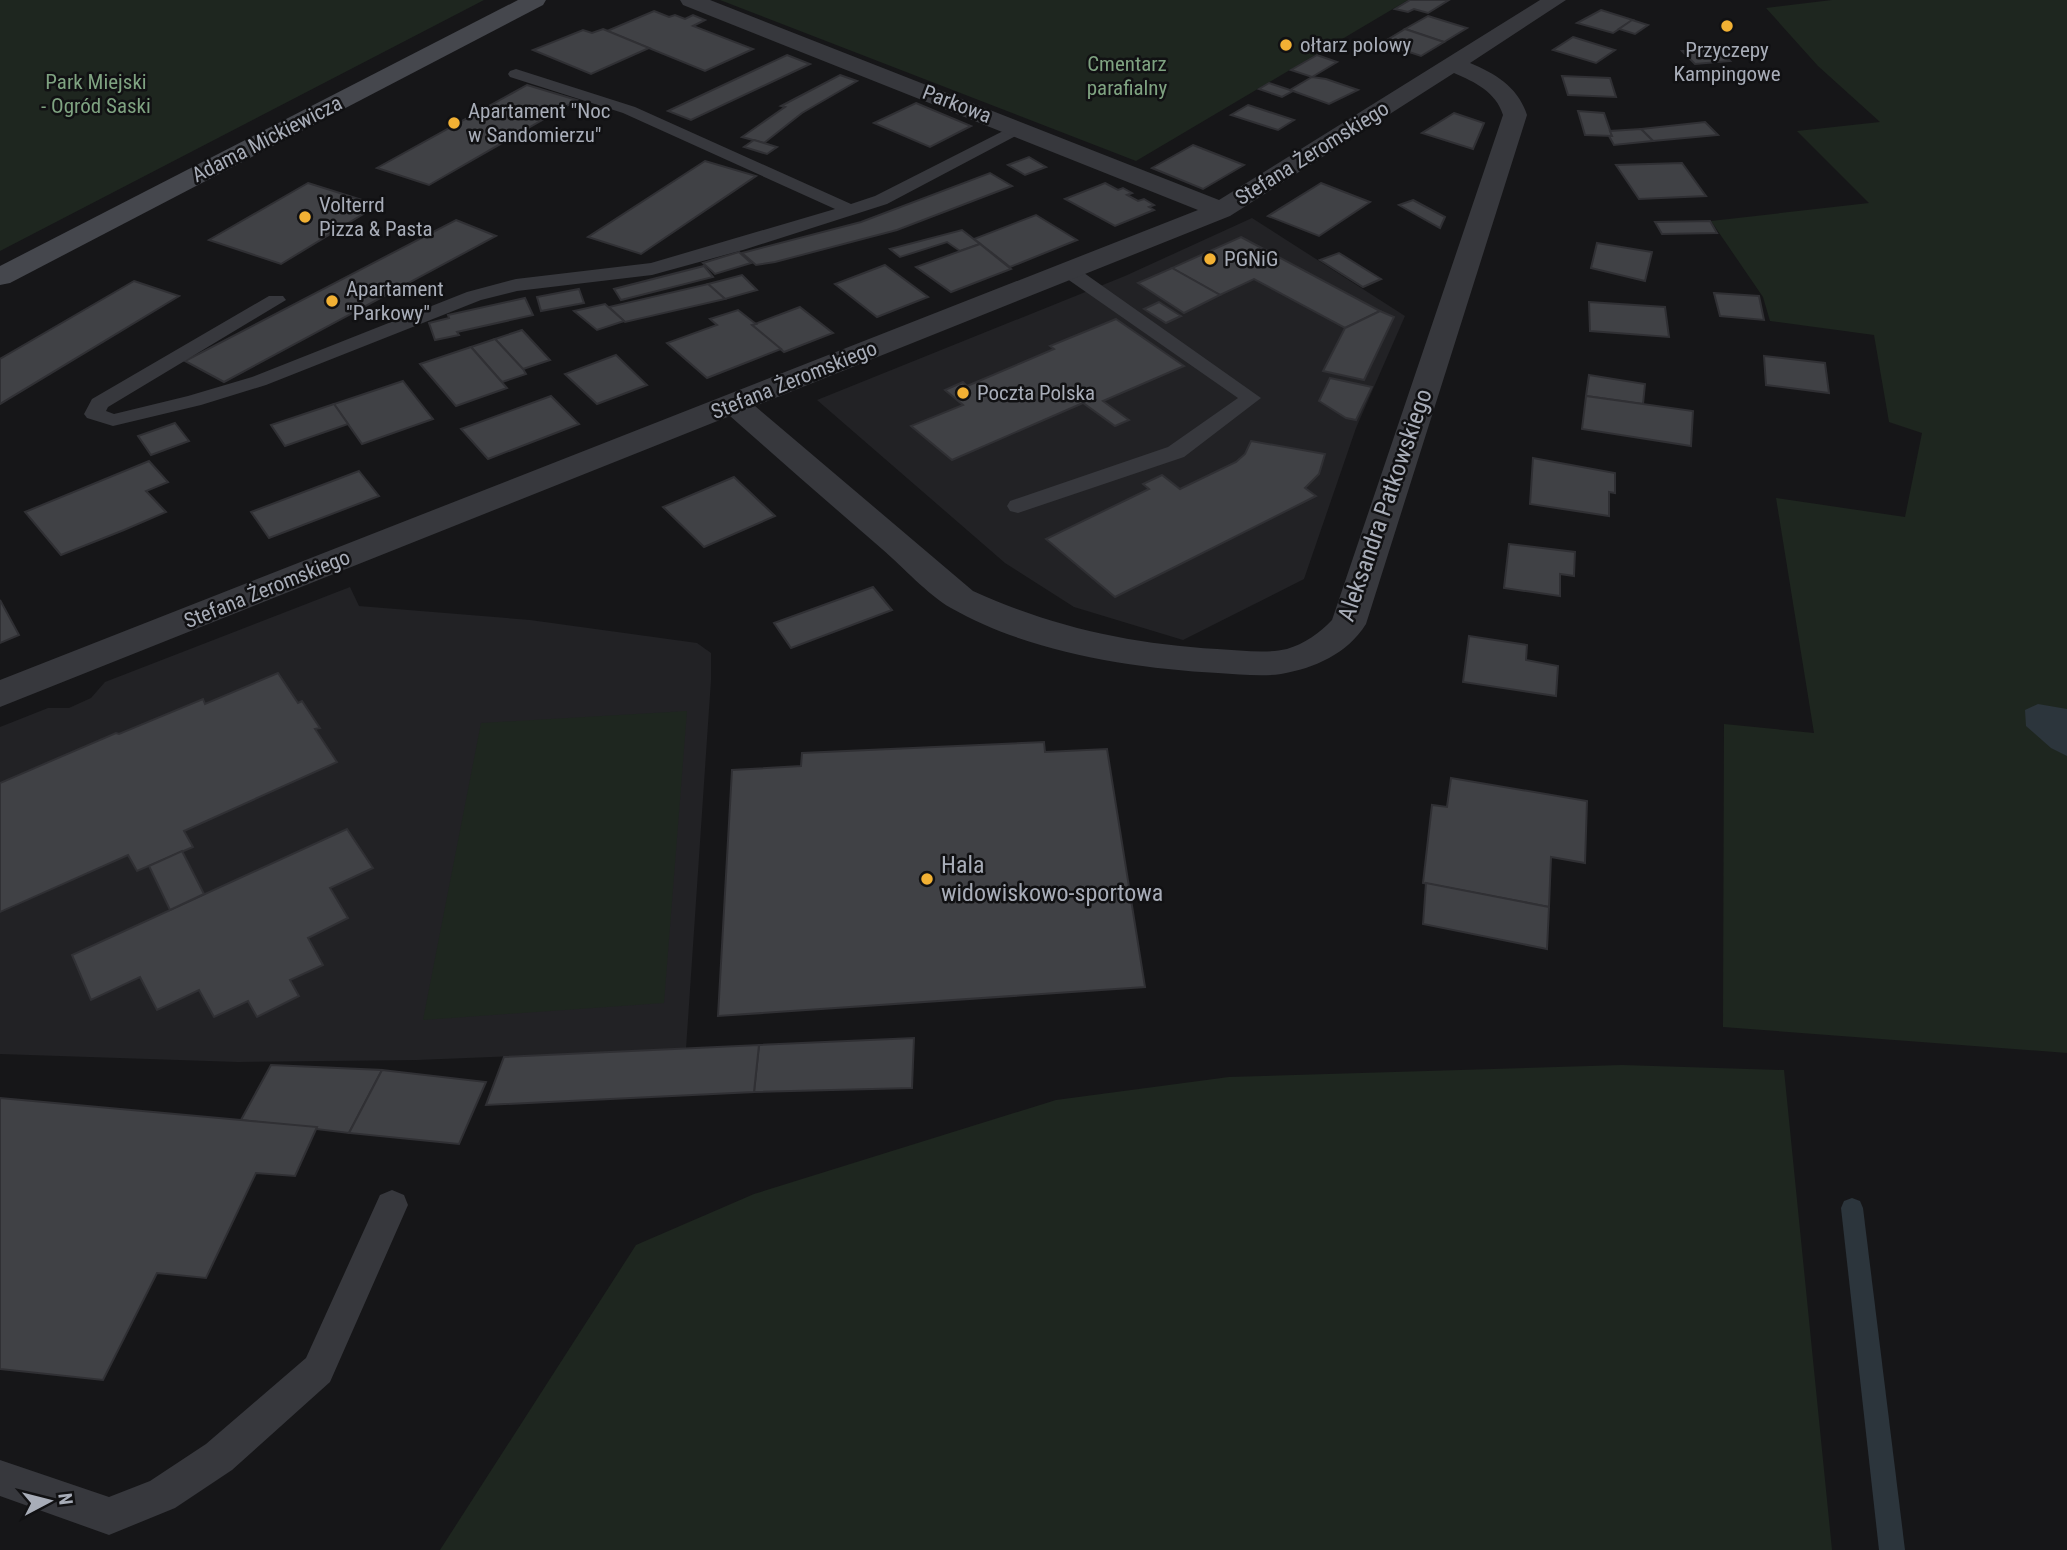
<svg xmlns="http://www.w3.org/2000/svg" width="2067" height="1550" viewBox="0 0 2067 1550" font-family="'Roboto Condensed',sans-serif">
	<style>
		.built { fill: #222225 }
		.green { fill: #1e261f }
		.water { fill: #2c353c }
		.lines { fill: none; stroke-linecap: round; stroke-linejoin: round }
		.stream { fill: #2c353c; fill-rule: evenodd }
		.building { fill: #404145; stroke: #303034; stroke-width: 2 }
		.lane { fill: #37383d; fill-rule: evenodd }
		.street { fill: #37383d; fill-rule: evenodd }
		.secondary { fill: #45474d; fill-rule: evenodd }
		.poi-dot { fill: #f2b134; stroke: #111113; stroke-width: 2.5 }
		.labels { text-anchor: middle; stroke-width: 5; stroke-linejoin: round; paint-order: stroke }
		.far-poi-label { font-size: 21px; fill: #a8adb8; stroke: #111113; text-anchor: start }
		.far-park-label { font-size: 21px; fill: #7fa381; stroke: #111113 }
		.far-street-label { font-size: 21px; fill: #a8adb8; stroke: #111113 }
		.street-label { font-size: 24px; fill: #a8adb8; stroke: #111113 }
		.poi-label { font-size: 24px; fill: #a8adb8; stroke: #111113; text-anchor: start }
	</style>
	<rect width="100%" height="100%" fill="#161618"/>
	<!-- built -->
	<g class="built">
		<path d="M1252 218 1405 316 1356 428 1304 579 1183 640 1074 607 1005 563 817 400 1125 276Z"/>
		<path d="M350 587 359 606 530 620 697 643 711 653V680L686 1049 417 1060 238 1062 0 1054V727L48 708H69L91 698 105 682Z"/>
	</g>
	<!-- green -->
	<g class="green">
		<path d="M0 0H484L0 251Z"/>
		<path d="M720 0H1408L1136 161Z"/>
		<path d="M1832 0H2067V1053L1723 1027 1724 724 1814 733 1776 498 1905 517 1922 433 1889 422 1874 335 1770 321 1763 297 1711 221 1869 203 1797 131 1880 122 1818 66 1766 8Z"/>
		<path d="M687 711 664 1003 423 1020 481 723Z"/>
		<path d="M1622 1065 1784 1070 1832 1550H440L636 1245 754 1194 1056 1100 1229 1077Z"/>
	</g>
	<!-- water -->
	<path class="water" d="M2038 704 2067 709V756L2051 748 2026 726 2025 710Z"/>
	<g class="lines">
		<!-- stream -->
		<path class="stream" d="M1852 1198 1860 1201 1863 1208 1905 1550H1879L1841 1208 1844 1201Z"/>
	</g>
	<!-- building -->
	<g class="building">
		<path d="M1410 0H1449L1428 13 1414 9 1408 12 1395 9Z"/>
		<path d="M1601 10 1633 20 1613 33 1577 23Z"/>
		<path d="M654 11 669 17 675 15 685 19 693 15 705 20 693 26 753 49 705 71 607 31Z"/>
		<path d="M1428 16 1467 28 1444 42 1405 29Z"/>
		<path d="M1632 20 1648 25 1635 34 1619 29Z"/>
		<path d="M603 29 649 48 591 74 533 50 583 30 592 33Z"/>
		<path d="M1405 29 1444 42 1421 56 1382 43Z"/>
		<path d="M1573 37 1615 50 1596 63 1553 50Z"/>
		<path d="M1716 48 1730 61 1695 64 1682 51Z"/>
		<path d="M787 55 810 64 691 120 668 111Z"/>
		<path d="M1317 55 1337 62 1312 77 1291 70Z"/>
		<path d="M840 75 857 81 802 113 764 143 742 137 785 107 781 106Z"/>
		<path d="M1562 76 1610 78 1616 97 1568 95Z"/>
		<path d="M1312 77 1326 79 1358 90 1329 104 1290 90Z"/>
		<path d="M1269 83 1293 91 1282 97 1259 89Z"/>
		<path d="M527 85 577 100 429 185 377 168Z"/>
		<path d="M916 103 971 126 930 147 874 123Z"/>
		<path d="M1248 105 1294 120 1278 130 1231 115Z"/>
		<path d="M1578 111 1604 113 1612 136 1585 135Z"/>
		<path d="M1454 113 1484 123 1473 149 1422 133Z"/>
		<path d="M1705 122 1718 135 1653 141 1641 129Z"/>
		<path d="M1641 129 1653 141 1614 145 1609 136H1612L1610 131Z"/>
		<path d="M754 140 764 143 777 147 767 154 744 147Z"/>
		<path d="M1193 145 1244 165 1203 189 1152 168Z"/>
		<path d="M1029 157 1046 167 1025 175 1008 165Z"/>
		<path d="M705 161 756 176 641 254 588 237Z"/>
		<path d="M1682 163 1706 196 1639 199 1616 165Z"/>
		<path d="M990 173 1012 186 897 230 775 262 756 265 742 253 861 222Z"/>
		<path d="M308 183 378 205 281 264 209 240Z"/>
		<path d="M1105 183 1118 190 1123 188 1132 193 1127 195 1138 201 1144 199 1154 205 1149 207 1154 210 1115 226 1065 199Z"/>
		<path d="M1321 183 1370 202 1319 236 1268 216Z"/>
		<path d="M1413 200 1445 217 1440 228 1399 205Z"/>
		<path d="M1036 215 1077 240 1010 267 974 239Z"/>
		<path d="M456 220 496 236 224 382 185 361Z"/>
		<path d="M1710 221 1717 233 1662 234 1655 222Z"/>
		<path d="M962 230 980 244 960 251 947 242 900 257 890 249Z"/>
		<path d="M1241 237 1380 311 1345 328 1254 279 1220 295 1172 268Z"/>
		<path d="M1597 243 1652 252 1645 281 1591 268Z"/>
		<path d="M980 244 1011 269 951 292 916 267Z"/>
		<path d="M739 252 751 263 715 274 703 263Z"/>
		<path d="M1339 253 1381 279 1363 287 1320 260Z"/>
		<path d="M885 265 928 297 877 317 835 284Z"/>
		<path d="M704 266 713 277 621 300 614 289Z"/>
		<path d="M1172 268 1220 295 1184 313 1138 283Z"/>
		<path d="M742 275 757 290 725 299 708 284Z"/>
		<path d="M134 281 179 296 0 404V359Z"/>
		<path d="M708 284 725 299 625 322 609 307Z"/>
		<path d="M579 289 584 303 541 311 537 297Z"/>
		<path d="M1714 293 1759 296 1764 320 1720 316Z"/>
		<path d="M525 298 533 315 457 332 459 335 435 340 429 323 449 318 448 315Z"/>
		<path d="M1159 302 1181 316 1166 323 1144 309Z"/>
		<path d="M1589 302 1665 307 1669 337 1590 331Z"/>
		<path d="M605 304 624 321 597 330 574 311Z"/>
		<path d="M800 307 833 333 784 352 752 325Z"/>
		<path d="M738 310 756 324 752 325 781 349 707 378 667 343 717 325 710 319Z"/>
		<path d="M1380 311 1394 317 1364 380 1323 371 1345 328Z"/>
		<path d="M1116 319 1184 366 1103 401 1129 420 1115 426 1083 403 952 460 911 426 963 405 945 390 963 382 967 386 1054 349 1050 346Z"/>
		<path d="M522 330 550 360 523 369 495 339Z"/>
		<path d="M495 339 523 369 526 374 502 382 471 347Z"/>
		<path d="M471 347 507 388 456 406 420 364Z"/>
		<path d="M616 355 647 385 597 404 565 374Z"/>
		<path d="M1764 356 1825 363 1829 393 1766 385Z"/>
		<path d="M1589 375 1645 384 1643 404 1586 396Z"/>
		<path d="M1330 378 1372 387 1356 420 1346 418 1319 401Z"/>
		<path d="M403 381 433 419 362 444 334 404Z"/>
		<path d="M551 396 579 424 488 459 461 429Z"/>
		<path d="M1586 396 1693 411 1691 446 1582 429Z"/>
		<path d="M334 404 348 424 285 446 271 425Z"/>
		<path d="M175 423 189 441 151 455 138 436Z"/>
		<path d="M1251 441 1325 454 1319 474 1305 488 1316 496 1115 597 1046 539 1149 489 1143 484 1162 475 1180 489 1236 462 1245 454Z"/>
		<path d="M1533 458 1615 473V493L1609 492V516L1530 504Z"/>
		<path d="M149 461 168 482 146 491 166 512 124 530 61 555 25 512Z"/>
		<path d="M359 471 379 496 269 538 251 512Z"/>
		<path d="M734 477 775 516 704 547 663 507Z"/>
		<path d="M1509 544 1575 552 1574 576 1560 574V596L1504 588Z"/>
		<path d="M873 587 892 610 791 648 774 623Z"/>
		<path d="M0 600 19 635 0 643Z"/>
		<path d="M1469 636 1527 645 1526 660 1558 666 1556 696 1463 682Z"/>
		<path d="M278 673 298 703 302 701 320 728 315 729 337 762 184 831 193 847 137 871 128 855 0 912V783L116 733 119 734 203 699 205 704Z"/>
		<path d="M1044 742 1045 752 1107 749 1145 987 718 1016 732 770 801 766 802 753Z"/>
		<path d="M1451 778 1587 801 1585 863 1551 857 1549 907 1423 883 1432 805 1447 807Z"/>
		<path d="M347 829 373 868 330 888 348 918 308 938 323 965 290 980 299 996 257 1017 248 1001 214 1017 199 990 157 1010 140 977 91 1000 72 955Z"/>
		<path d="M182 851 204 894 170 910 149 866Z"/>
		<path d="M1426 883 1549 907 1547 949 1423 924Z"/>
		<path d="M914 1038 912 1088 754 1092 759 1045Z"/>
		<path d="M759 1045 754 1092 486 1105 504 1057Z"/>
		<path d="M271 1065 382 1070 349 1133 241 1120Z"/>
		<path d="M382 1070 486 1082 459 1144 349 1133Z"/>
		<path d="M0 1098 241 1120 317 1127 295 1176 256 1173 206 1278 157 1273 103 1380 0 1369Z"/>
	</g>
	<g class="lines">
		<!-- lane -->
		<g class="lane">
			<path d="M516 69 635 107 851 204 875 196 1015 125 1021 124 1029 129 887 204 743 250 652 275 517 291 481 300 266 385 201 405 113 426 87 418 84 414 92 399 269 296H283L286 300 108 407 106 411 114 414 188 396 252 377 467 292 516 279 651 263 835 209 623 113 510 77 508 74 510 71Z"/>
			<path d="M1070 266 1077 268 1261 398 1184 457 1018 513 1010 511 1007 506 1010 501 1168 447 1238 398 1063 276 1061 272Z"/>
			<path d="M392 1190 404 1195 408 1205 330 1382 232 1470 175 1508 109 1535 0 1496V1460L109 1497 150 1481 206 1444 306 1358 380 1195Z"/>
		</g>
		<!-- street -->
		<path class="street" d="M680 0H710L1219 200 1540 0H1566L1470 63C1496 74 1518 87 1527 115L1366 624C1347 654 1315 668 1281 674 1260 677 1239 674 1218 673 1130 668 1028 652 951 608 928 595 903 567 882 549 831 505 780 460 730 416L0 707V680L1198 210 683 5ZM1454 73C1475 82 1496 92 1503 115L1332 620C1320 633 1304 644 1287 649 1265 654 1240 650 1217 649 1131 644 1052 627 973 591L755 406 1230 216Z"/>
		<!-- secondary -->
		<path class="secondary" d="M518 0H546L543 5 10 283 0 285V266Z"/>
	</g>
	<!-- markers -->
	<g class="poi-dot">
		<circle cx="1727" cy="26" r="7"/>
		<circle cx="1286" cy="45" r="7"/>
		<circle cx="454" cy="123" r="7"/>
		<circle cx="305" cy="217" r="7"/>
		<circle cx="1210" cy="259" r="7"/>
		<circle cx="332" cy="301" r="7"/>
		<circle cx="963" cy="393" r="7"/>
		<circle cx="927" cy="879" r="7"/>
	</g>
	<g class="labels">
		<!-- far-poi labels -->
		<g class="far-poi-label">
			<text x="1300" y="52">ołtarz polowy</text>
			<text x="1727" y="57" text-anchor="middle">Przyczepy<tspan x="1727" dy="24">Kampingowe</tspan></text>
			<text x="468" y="118">Apartament "Noc<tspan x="468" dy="24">w Sandomierzu"</tspan></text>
			<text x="319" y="212">Volterrd<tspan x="319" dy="24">Pizza &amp; Pasta</tspan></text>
			<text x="1224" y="266">PGNiG</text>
			<text x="346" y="296">Apartament<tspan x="346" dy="24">"Parkowy"</tspan></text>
			<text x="977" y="400">Poczta Polska</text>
		</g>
		<!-- far-park labels -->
		<g class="far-park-label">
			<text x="1127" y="71">Cmentarz<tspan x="1127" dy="24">parafialny</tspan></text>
			<text x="96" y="89">Park Miejski<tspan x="96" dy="24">- Ogród Saski</tspan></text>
		</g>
		<!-- far-street labels -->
		<g class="far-street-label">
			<text transform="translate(957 104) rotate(21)" y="7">Parkowa</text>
			<text transform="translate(267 139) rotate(-27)" y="7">Adama Mickiewicza</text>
			<text transform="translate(1312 153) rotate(-32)" y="7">Stefana Żeromskiego</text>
			<text transform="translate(794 380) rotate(-22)" y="7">Stefana Żeromskiego</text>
			<text transform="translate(267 589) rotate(-22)" y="7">Stefana Żeromskiego</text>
		</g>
		<!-- street labels -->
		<g class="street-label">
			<text transform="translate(1385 505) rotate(-71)" y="8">Aleksandra Patkowskiego</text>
		</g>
		<!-- poi labels -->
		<g class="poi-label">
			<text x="941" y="873">Hala<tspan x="941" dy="28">widowiskowo-sportowa</tspan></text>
		</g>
	</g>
	<!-- north arrow -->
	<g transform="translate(49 1501) rotate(83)" stroke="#111113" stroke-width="5" paint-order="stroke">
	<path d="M0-5L12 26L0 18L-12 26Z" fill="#a8adb8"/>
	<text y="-10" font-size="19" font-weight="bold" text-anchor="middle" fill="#a8adb8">N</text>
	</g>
</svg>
